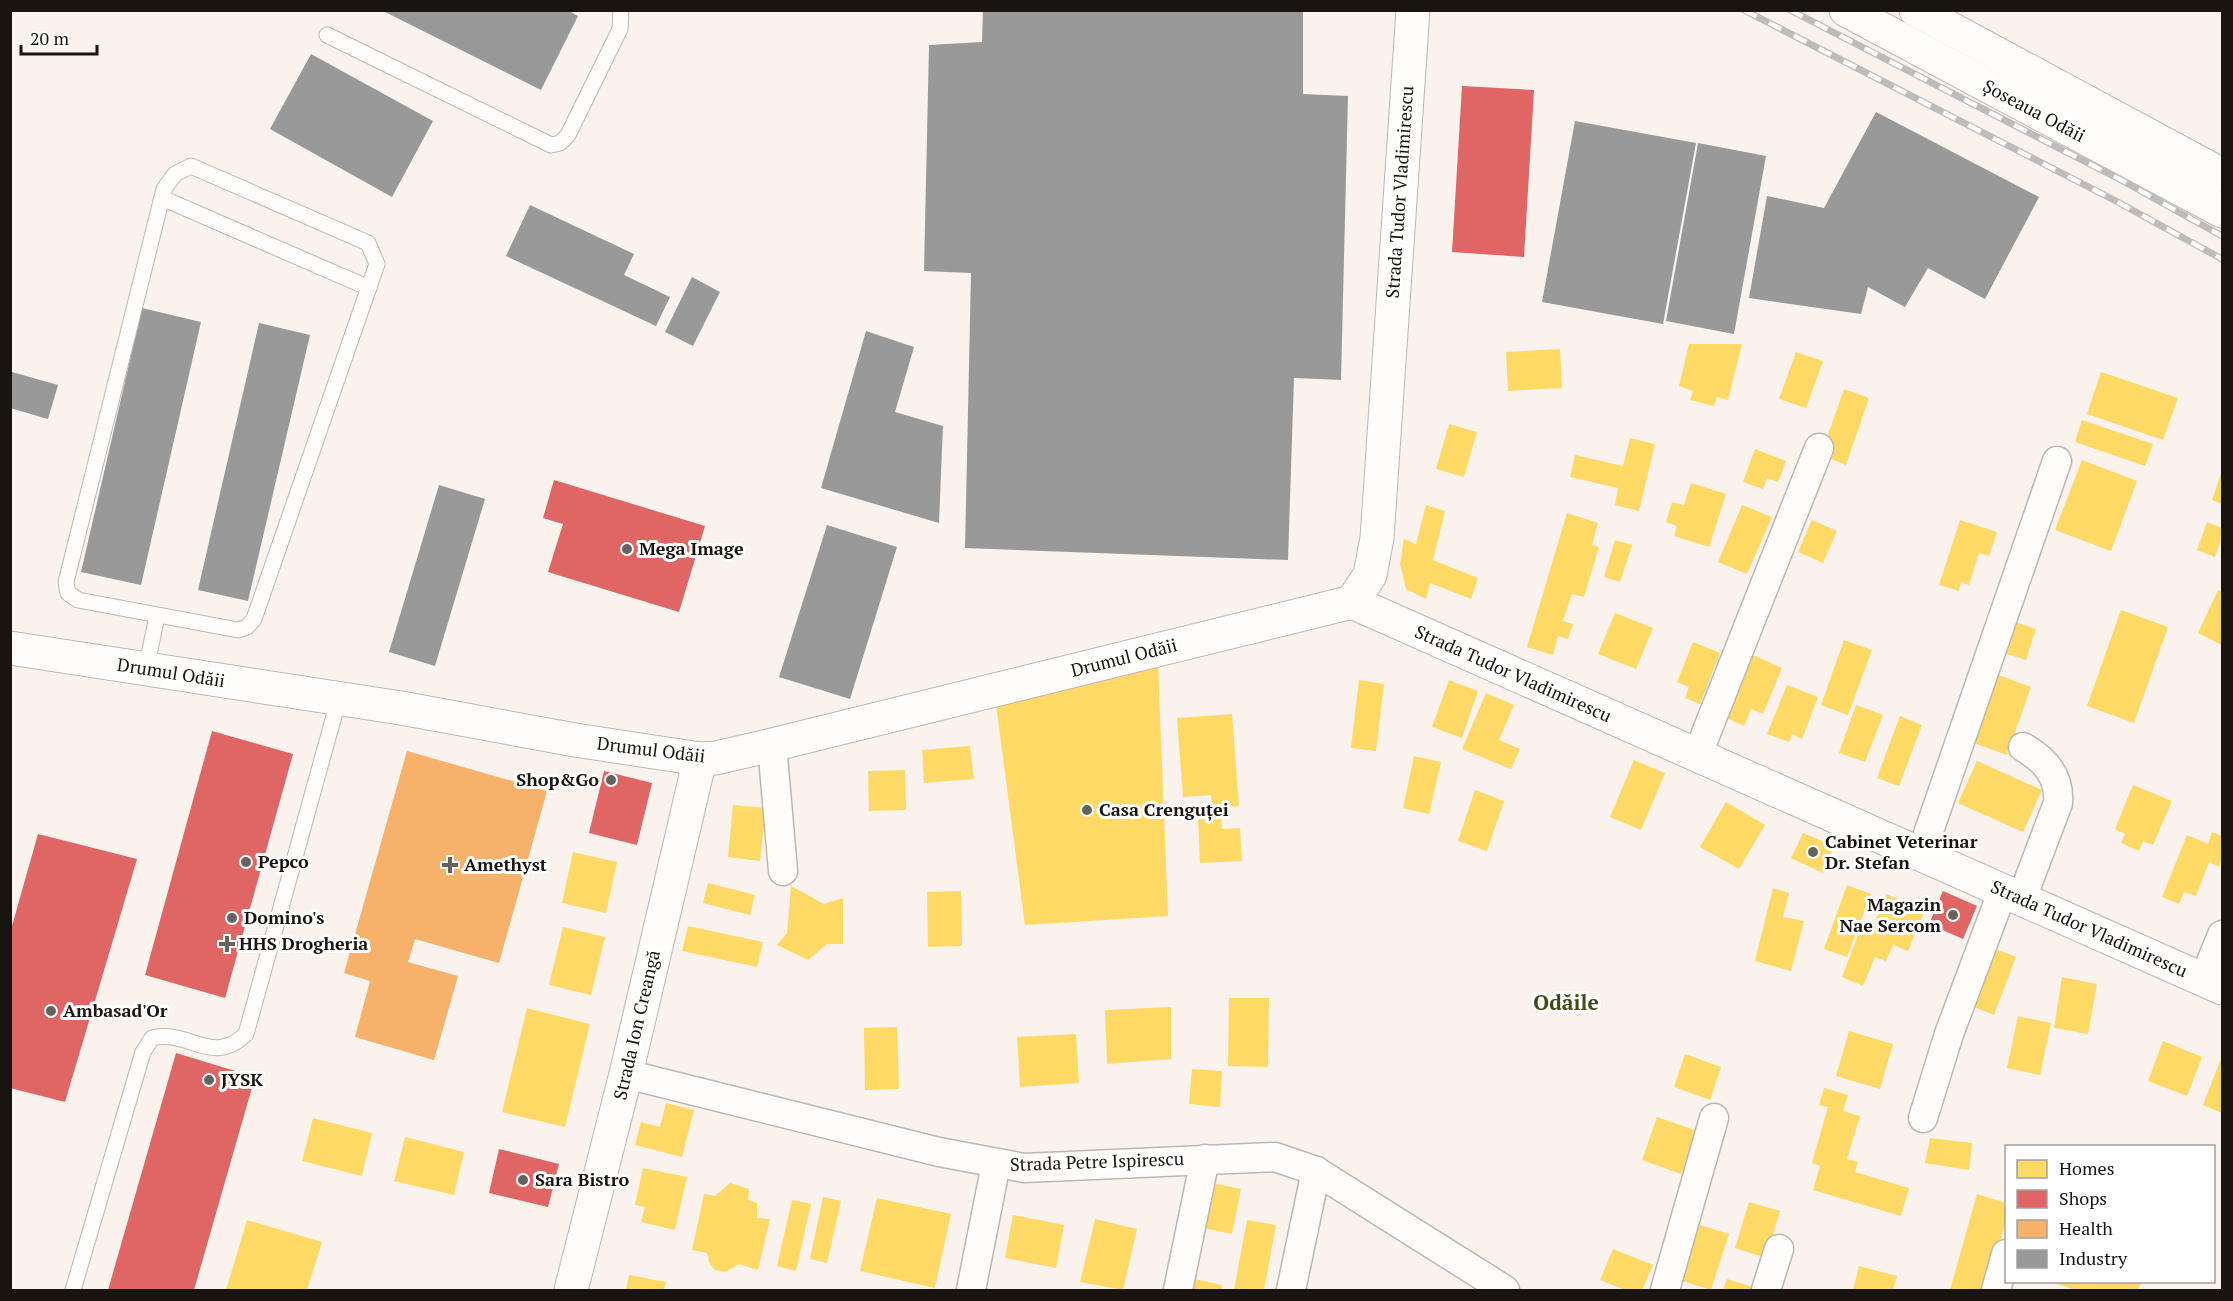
<svg xmlns="http://www.w3.org/2000/svg" width="2233" height="1301" viewBox="0 0 2233 1301" font-family="'PT Serif',serif">
	<style>
		.homes { fill: #ffd966 }
		.shops { fill: #e06666 }
		.health { fill: #f6b26b }
		.industry { fill: #999 }
		.lines { fill: none; stroke-linecap: round; stroke-linejoin: round }
		.service-casing { stroke: #bdb7b3; stroke-width: 17 }
		.minor-casing { stroke: #bdb7b3; stroke-width: 31 }
		.tertiary-casing { stroke: #bdb7b3; stroke-width: 35 }
		.primary-casing { stroke: #bdb7b3; stroke-width: 35 }
		.service { stroke: #fefdfc; stroke-width: 15 }
		.minor { stroke: #fefdfc; stroke-width: 28 }
		.tertiary { stroke: #fefdfc; stroke-width: 33 }
		.primary { stroke: #fefdfc; stroke-width: 33 }
		.rail-casing { stroke: #bebcbb; stroke-width: 7 }
		.rail { stroke: #fff; stroke-width: 4.5; stroke-dasharray: 14; stroke-linecap: butt }
		.poi-dot { fill: #67625d; stroke: #fff; stroke-width: 2 }
		.labels { text-anchor: middle; stroke-width: 6; stroke-linejoin: round; paint-order: stroke }
		.street-label { font-size: 18px; fill: #19140f; stroke: #fff }
		.poi-label { font-size: 18px; font-weight: bold; fill: #19140f; stroke: #fff; text-anchor: start }
		.quarter-label { font-size: 21px; font-weight: bold; fill: #3d4c16; stroke: #fff }
	</style>
	<rect width="100%" height="100%" fill="#f9f2ed"/>
	<!-- homes -->
	<g class="homes">
		<path d="M1689 344H1742L1728 400 1717 397 1714 406 1690 400 1693 391 1679 386Z"/>
		<path d="M1560 349 1562 388 1508 391 1506 352Z"/>
		<path d="M1796 352 1823 361 1806 408 1779 399Z"/>
		<path d="M2101 372 2178 398 2163 440 2087 414Z"/>
		<path d="M1844 389 1869 398 1846 465 1821 455Z"/>
		<path d="M2082 420 2153 444 2145 466 2075 442Z"/>
		<path d="M1449 424 1477 432 1464 477 1436 469Z"/>
		<path d="M1630 438 1655 444 1639 511 1615 505 1618 488 1570 477 1575 455 1623 466Z"/>
		<path d="M1755 449 1786 461 1778 482 1767 478 1763 489 1743 482Z"/>
		<path d="M2082 460 2137 481 2111 551 2055 530Z"/>
		<path d="M2222 471V504L2212 500Z"/>
		<path d="M1691 483 1726 494 1709 547 1674 536 1677 526 1666 522 1672 502 1684 505Z"/>
		<path d="M1426 505 1445 511 1433 560 1478 578 1471 599 1430 583 1426 599 1406 589 1400 564 1404 539 1416 544Z"/>
		<path d="M1742 505 1772 517 1747 574 1718 562Z"/>
		<path d="M1567 513 1598 523 1592 545 1599 547 1584 597 1572 594 1563 621 1573 624 1568 639 1558 636 1553 655 1527 647Z"/>
		<path d="M1812 520 1837 531 1823 563 1798 552Z"/>
		<path d="M1960 520 1997 532 1989 556 1979 553 1969 585 1961 582 1959 591 1939 585Z"/>
		<path d="M2207 522 2222 528V537L2215 557 2197 550Z"/>
		<path d="M1615 540 1632 545 1620 582 1604 577Z"/>
		<path d="M2218 590 2222 592V645L2198 633Z"/>
		<path d="M2121 610 2168 627 2134 723 2087 706Z"/>
		<path d="M1615 613 1653 628 1636 669 1598 654Z"/>
		<path d="M2012 621 2036 629 2026 660 2001 652Z"/>
		<path d="M1844 640 1872 650 1848 715 1821 705Z"/>
		<path d="M1693 642 1720 653 1700 704 1685 698 1689 687 1677 682Z"/>
		<path d="M1753 655 1782 668 1763 714 1751 709 1744 726 1726 718Z"/>
		<path d="M1158 664 1168 916 1025 925 996 704Z"/>
		<path d="M1996 674 2031 687 2007 755 1971 742Z"/>
		<path d="M1359 680 1384 684 1376 751 1351 748Z"/>
		<path d="M1449 680 1478 691 1462 738 1432 727Z"/>
		<path d="M1787 685 1818 697 1802 739 1792 734 1789 742 1767 734Z"/>
		<path d="M1486 693 1514 705 1499 740 1520 749 1511 769 1462 749Z"/>
		<path d="M1856 705 1883 715 1865 762 1839 753Z"/>
		<path d="M1232 714 1239 806 1212 808 1211 795 1183 797 1177 718Z"/>
		<path d="M1900 716 1922 725 1899 786 1877 778Z"/>
		<path d="M970 746 974 779 924 783 922 750Z"/>
		<path d="M1414 756 1441 762 1429 814 1403 808Z"/>
		<path d="M1634 760 1665 773 1641 830 1610 817Z"/>
		<path d="M1977 761 2042 790 2023 832 1958 803Z"/>
		<path d="M905 770 906 810 869 811 868 771Z"/>
		<path d="M2133 785 2172 801 2153 845 2143 841 2139 851 2121 843 2125 834 2115 829Z"/>
		<path d="M1475 790 1504 801 1487 851 1458 841Z"/>
		<path d="M1726 802 1765 825 1739 869 1700 847Z"/>
		<path d="M733 805 766 808 760 861 728 857Z"/>
		<path d="M1221 818 1222 829 1240 828 1242 861 1200 863 1198 819Z"/>
		<path d="M2212 832 2222 836V858L2219 867 2209 862 2196 896 2184 892 2179 904 2162 897 2187 835 2208 844Z"/>
		<path d="M1803 833 1834 846 1823 873 1791 858Z"/>
		<path d="M573 852 617 862 606 913 562 903Z"/>
		<path d="M708 883 755 895 750 915 703 903Z"/>
		<path d="M1847 885 1871 894 1847 957 1824 949Z"/>
		<path d="M791 886 824 904 843 898V944H827L808 960 777 945 787 933Z"/>
		<path d="M1773 888 1789 893 1783 917 1804 921 1791 971 1755 961Z"/>
		<path d="M961 891 962 946 928 947 927 892Z"/>
		<path d="M1886 894 1925 910 1908 951 1893 945 1886 961 1875 957 1863 986 1842 977 1860 930 1870 934Z"/>
		<path d="M688 926 763 942 757 967 682 951Z"/>
		<path d="M563 927 605 937 591 995 549 985Z"/>
		<path d="M1991 947 2016 957 1994 1015 1969 1005Z"/>
		<path d="M2062 977 2097 984 2088 1034 2054 1028Z"/>
		<path d="M1229 998H1269L1268 1067 1228 1066Z"/>
		<path d="M1171 1007V1059L1107 1064 1105 1010Z"/>
		<path d="M527 1008 590 1024 565 1127 502 1112Z"/>
		<path d="M2018 1016 2051 1023 2040 1075 2007 1068Z"/>
		<path d="M897 1027 899 1089 865 1090 864 1028Z"/>
		<path d="M1849 1031 1893 1044 1880 1089 1836 1076Z"/>
		<path d="M1076 1034 1079 1083 1020 1087 1017 1037Z"/>
		<path d="M2163 1041 2202 1057 2187 1096 2148 1081Z"/>
		<path d="M1685 1054 1721 1067 1710 1100 1674 1087Z"/>
		<path d="M2222 1056V1113L2203 1105Z"/>
		<path d="M1192 1069 1222 1071 1220 1107 1189 1104Z"/>
		<path d="M1824 1088 1848 1095 1843 1111 1860 1116 1847 1159 1858 1162 1855 1172 1909 1188 1901 1216 1813 1190 1820 1166 1812 1163 1828 1107 1819 1105Z"/>
		<path d="M666 1103 694 1110 682 1157 635 1145 641 1122 660 1127Z"/>
		<path d="M1657 1117 1700 1132 1684 1175 1642 1160Z"/>
		<path d="M313 1118 372 1133 362 1176 302 1161Z"/>
		<path d="M405 1137 464 1152 454 1195 394 1181Z"/>
		<path d="M1930 1138 1972 1143 1969 1170 1925 1163Z"/>
		<path d="M643 1168 687 1177 675 1230 641 1222 645 1207 635 1205Z"/>
		<path d="M1208 1182 1241 1189 1232 1234 1199 1227Z"/>
		<path d="M730 1183 749 1189 748 1200 757 1203V1218L770 1219 758 1270 739 1264 725 1272 715 1270 709 1262 707 1253 692 1250 704 1194 715 1196Z"/>
		<path d="M1977 1194 2006 1203V1220L1987 1290H1950Z"/>
		<path d="M823 1197 841 1201 827 1263 810 1259Z"/>
		<path d="M877 1198 951 1214 935 1288 860 1271Z"/>
		<path d="M792 1200 811 1204 796 1271 777 1266Z"/>
		<path d="M1749 1202 1780 1211 1766 1258 1735 1248Z"/>
		<path d="M1013 1215 1064 1225 1056 1268 1005 1258Z"/>
		<path d="M1095 1219 1137 1229 1123 1290 1080 1282Z"/>
		<path d="M247 1220 322 1242 307 1290H226Z"/>
		<path d="M1247 1220 1276 1225 1264 1290H1234Z"/>
		<path d="M1690 1222 1729 1234 1711 1290 1673 1278Z"/>
		<path d="M1613 1249 1653 1265 1642 1290H1625L1600 1280Z"/>
		<path d="M1859 1266 1897 1276 1893 1290H1853Z"/>
		<path d="M629 1275 666 1282 664 1290H626Z"/>
		<path d="M1190 1278 1222 1285 1221 1290H1187Z"/>
		<path d="M1727 1279 1762 1290H1723Z"/>
		<path d="M2051 1282H2141L2138 1290H2076Z"/>
	</g>
	<!-- shops -->
	<g class="shops">
		<path d="M1462 86 1534 90 1524 257 1452 252Z"/>
		<path d="M554 480 705 526 679 612 548 572 563 524 543 518Z"/>
		<path d="M212 731 293 754 225 998 145 975Z"/>
		<path d="M604 771 652 783 637 845 589 833Z"/>
		<path d="M38 834 137 859 65 1102 10 1088V933Z"/>
		<path d="M1943 891 1977 906 1963 939 1929 924Z"/>
		<path d="M176 1053 255 1077 194 1290H108Z"/>
		<path d="M499 1149 559 1164 548 1207 489 1193Z"/>
	</g>
	<!-- health -->
	<path class="health" d="M407 751 547 791 499 963 415 939 408 962 458 976 434 1060 355 1037 370 981 344 973Z"/>
	<!-- industry -->
	<g class="industry">
		<path d="M381 10H567L578 16 541 90Z"/>
		<path d="M983 10H1303V94L1348 96 1341 380 1294 378 1288 560 965 548 971 273 924 271 929 45 982 42Z"/>
		<path d="M311 54 433 121 392 197 270 129Z"/>
		<path d="M1876 112 2039 197 1985 299 1928 268 1905 307 1868 287 1861 314 1749 298 1767 196 1824 208Z"/>
		<path d="M1575 121 1696 143 1663 324 1542 302Z"/>
		<path d="M1698 143 1766 156 1734 334 1666 321Z"/>
		<path d="M530 205 634 254 624 275 670 297 656 326 506 256Z"/>
		<path d="M692 277 720 292 693 346 665 332Z"/>
		<path d="M142 308 201 322 141 585 81 572Z"/>
		<path d="M259 323 310 335 248 601 198 590Z"/>
		<path d="M866 331 914 347 895 412 943 426 939 523 821 488Z"/>
		<path d="M12 372 58 385 48 419 10 408Z"/>
		<path d="M439 485 485 499 435 666 389 652Z"/>
		<path d="M827 525 897 547 850 699 779 677Z"/>
	</g>
	<g class="lines">
		<defs>
			<g id="service">
				<path d="M327 35 551 145 560 143 568 135 620 29 621 10"/>
				<path d="M191 166 368 243 377 264 254 619 247 627 238 630 78 600 68 593 66 582 164 189 175 174Z"/>
				<path d="M162 198 369 288"/>
				<path d="M146 669 157 616"/>
				<path d="M73 1290 143 1052 152 1038C190 1029 212 1067 246 1034L339 698"/>
			</g>
			<g id="minor">
				<path d="M772 745 783 871"/>
				<path d="M1697 756 1819 448"/>
				<path d="M1921 854 2057 461"/>
				<path d="M2022 898 2058 803C2060 776 2045 760 2023 747"/>
				<path d="M2204 979 2222 935"/>
				<path d="M626 1074 939 1152 1024 1168 1275 1157 1316 1171 1505 1290"/>
				<path d="M1923 1118 1949 1034 2003 890"/>
				<path d="M971 1290 996 1164"/>
				<path d="M1178 1290 1205 1159"/>
				<path d="M1291 1290 1316 1171"/>
				<path d="M1665 1290 1714 1118"/>
				<path d="M1766 1290 1779 1249"/>
				<path d="M1996 1290 2006 1254"/>
			</g>
			<g id="tertiary">
				<path d="M1352 602 2222 988"/>
				<path d="M1352 602 1370 575 1377 538 1413 10"/>
				<path d="M10 648 401 708 575 740 700 759 716 758 772 745 1352 602"/>
				<path d="M571 1290 626 1074 700 759"/>
			</g>
			<g id="primary">
				<path d="M1846 10 2222 211"/>
				<path d="M1916 10 2222 175"/>
			</g>
		</defs>
		<!-- service casing -->
		<use href="#service" class="service-casing"/>
		<!-- minor casing -->
		<use href="#minor" class="minor-casing"/>
		<!-- tertiary casing -->
		<use href="#tertiary" class="tertiary-casing"/>
		<!-- primary casing -->
		<use href="#primary" class="primary-casing"/>
		<!-- service -->
		<use href="#service" class="service"/>
		<!-- minor -->
		<use href="#minor" class="minor"/>
		<!-- tertiary -->
		<use href="#tertiary" class="tertiary"/>
		<!-- primary -->
		<use href="#primary" class="primary"/>
		<defs>
			<g id="rail">
				<path d="M1744 10 2114 200 2222 259"/>
				<path d="M1790 10 2123 181 2222 236"/>
			</g>
		</defs>
		<!-- rail casing -->
		<use href="#rail" class="rail-casing"/>
		<!-- rail -->
		<use href="#rail" class="rail"/>
	</g>
	<!-- markers -->
	<g class="poi-dot">
		<circle cx="627" cy="549" r="6"/>
		<circle cx="611" cy="780" r="6"/>
		<circle cx="1087" cy="810" r="6"/>
		<circle cx="1813" cy="852" r="6"/>
		<circle cx="246" cy="862" r="6"/>
		<path d="M447 856h6v6h6v6h-6v6h-6v-6h-6v-6h6z"/>
		<circle cx="1953" cy="915" r="6"/>
		<circle cx="232" cy="918" r="6"/>
		<path d="M224 935h6v6h6v6h-6v6h-6v-6h-6v-6h6z"/>
		<circle cx="51" cy="1011" r="6"/>
		<circle cx="209" cy="1080" r="6"/>
		<circle cx="523" cy="1180" r="6"/>
	</g>
	<g class="labels">
		<!-- street labels -->
		<g class="street-label">
			<text transform="translate(2034 111) rotate(28)" y="6">Șoseaua Odăii</text>
			<text transform="translate(1400 192) rotate(-86)" y="6">Strada Tudor Vladimirescu</text>
			<text transform="translate(1124 658) rotate(-14)" y="6">Drumul Odăii</text>
			<text transform="translate(171 673) rotate(9)" y="6">Drumul Odăii</text>
			<text transform="translate(1513 674) rotate(24)" y="6">Strada Tudor Vladimirescu</text>
			<text transform="translate(651 750) rotate(7)" y="6">Drumul Odăii</text>
			<text transform="translate(2089 929) rotate(24)" y="6">Strada Tudor Vladimirescu</text>
			<text transform="translate(637 1025) rotate(-77)" y="6">Strada Ion Creangă</text>
			<text transform="translate(1097 1162) rotate(-2)" y="6">Strada Petre Ispirescu</text>
		</g>
		<!-- poi labels -->
		<g class="poi-label">
			<text x="639" y="555">Mega Image</text>
			<text x="599" y="786" text-anchor="end">Shop&amp;Go</text>
			<text x="1099" y="816">Casa Crenguței</text>
			<text x="1825" y="848">Cabinet Veterinar<tspan x="1825" dy="21">Dr. Stefan</tspan></text>
			<text x="258" y="868">Pepco</text>
			<text x="464" y="871">Amethyst</text>
			<text x="1941" y="911" text-anchor="end">Magazin<tspan x="1941" dy="21">Nae Sercom</tspan></text>
			<text x="244" y="924">Domino's</text>
			<text x="239" y="950">HHS Drogheria</text>
			<text x="63" y="1017">Ambasad'Or</text>
			<text x="221" y="1086">JYSK</text>
			<text x="535" y="1186">Sara Bistro</text>
		</g>
		<!-- quarter labels -->
		<g class="quarter-label">
			<text x="1566" y="1010">Odăile</text>
		</g>
	</g>
	<!-- border -->
	<rect width="2233" height="1301" fill="none" stroke="#19140f" stroke-width="24"/>
	<!-- legend -->
	<rect x="2005" y="1145" width="210" height="138" fill="#ffffff" stroke="#a3a19f" stroke-width="1.5"/>
	<rect x="2017" y="1160" width="30" height="18" fill="#ffd966" stroke="#a3a19f" stroke-width="1.5"/>
	<text x="2059" y="1175" font-size="18" fill="#19140f">Homes</text>
	<rect x="2017" y="1190" width="30" height="18" fill="#e06666" stroke="#a3a19f" stroke-width="1.5"/>
	<text x="2059" y="1205" font-size="18" fill="#19140f">Shops</text>
	<rect x="2017" y="1220" width="30" height="18" fill="#f6b26b" stroke="#a3a19f" stroke-width="1.5"/>
	<text x="2059" y="1235" font-size="18" fill="#19140f">Health</text>
	<rect x="2017" y="1250" width="30" height="18" fill="#999999" stroke="#a3a19f" stroke-width="1.5"/>
	<text x="2059" y="1265" font-size="18" fill="#19140f">Industry</text>
	<!-- scale -->
	<path d="M21 45v9h76v-9" fill="none" stroke="#19140f" stroke-width="3"/>
	<text x="30" y="45" font-size="18" fill="#19140f" stroke="#ffffff" stroke-width="4.5" paint-order="stroke">20 m</text>
</svg>
